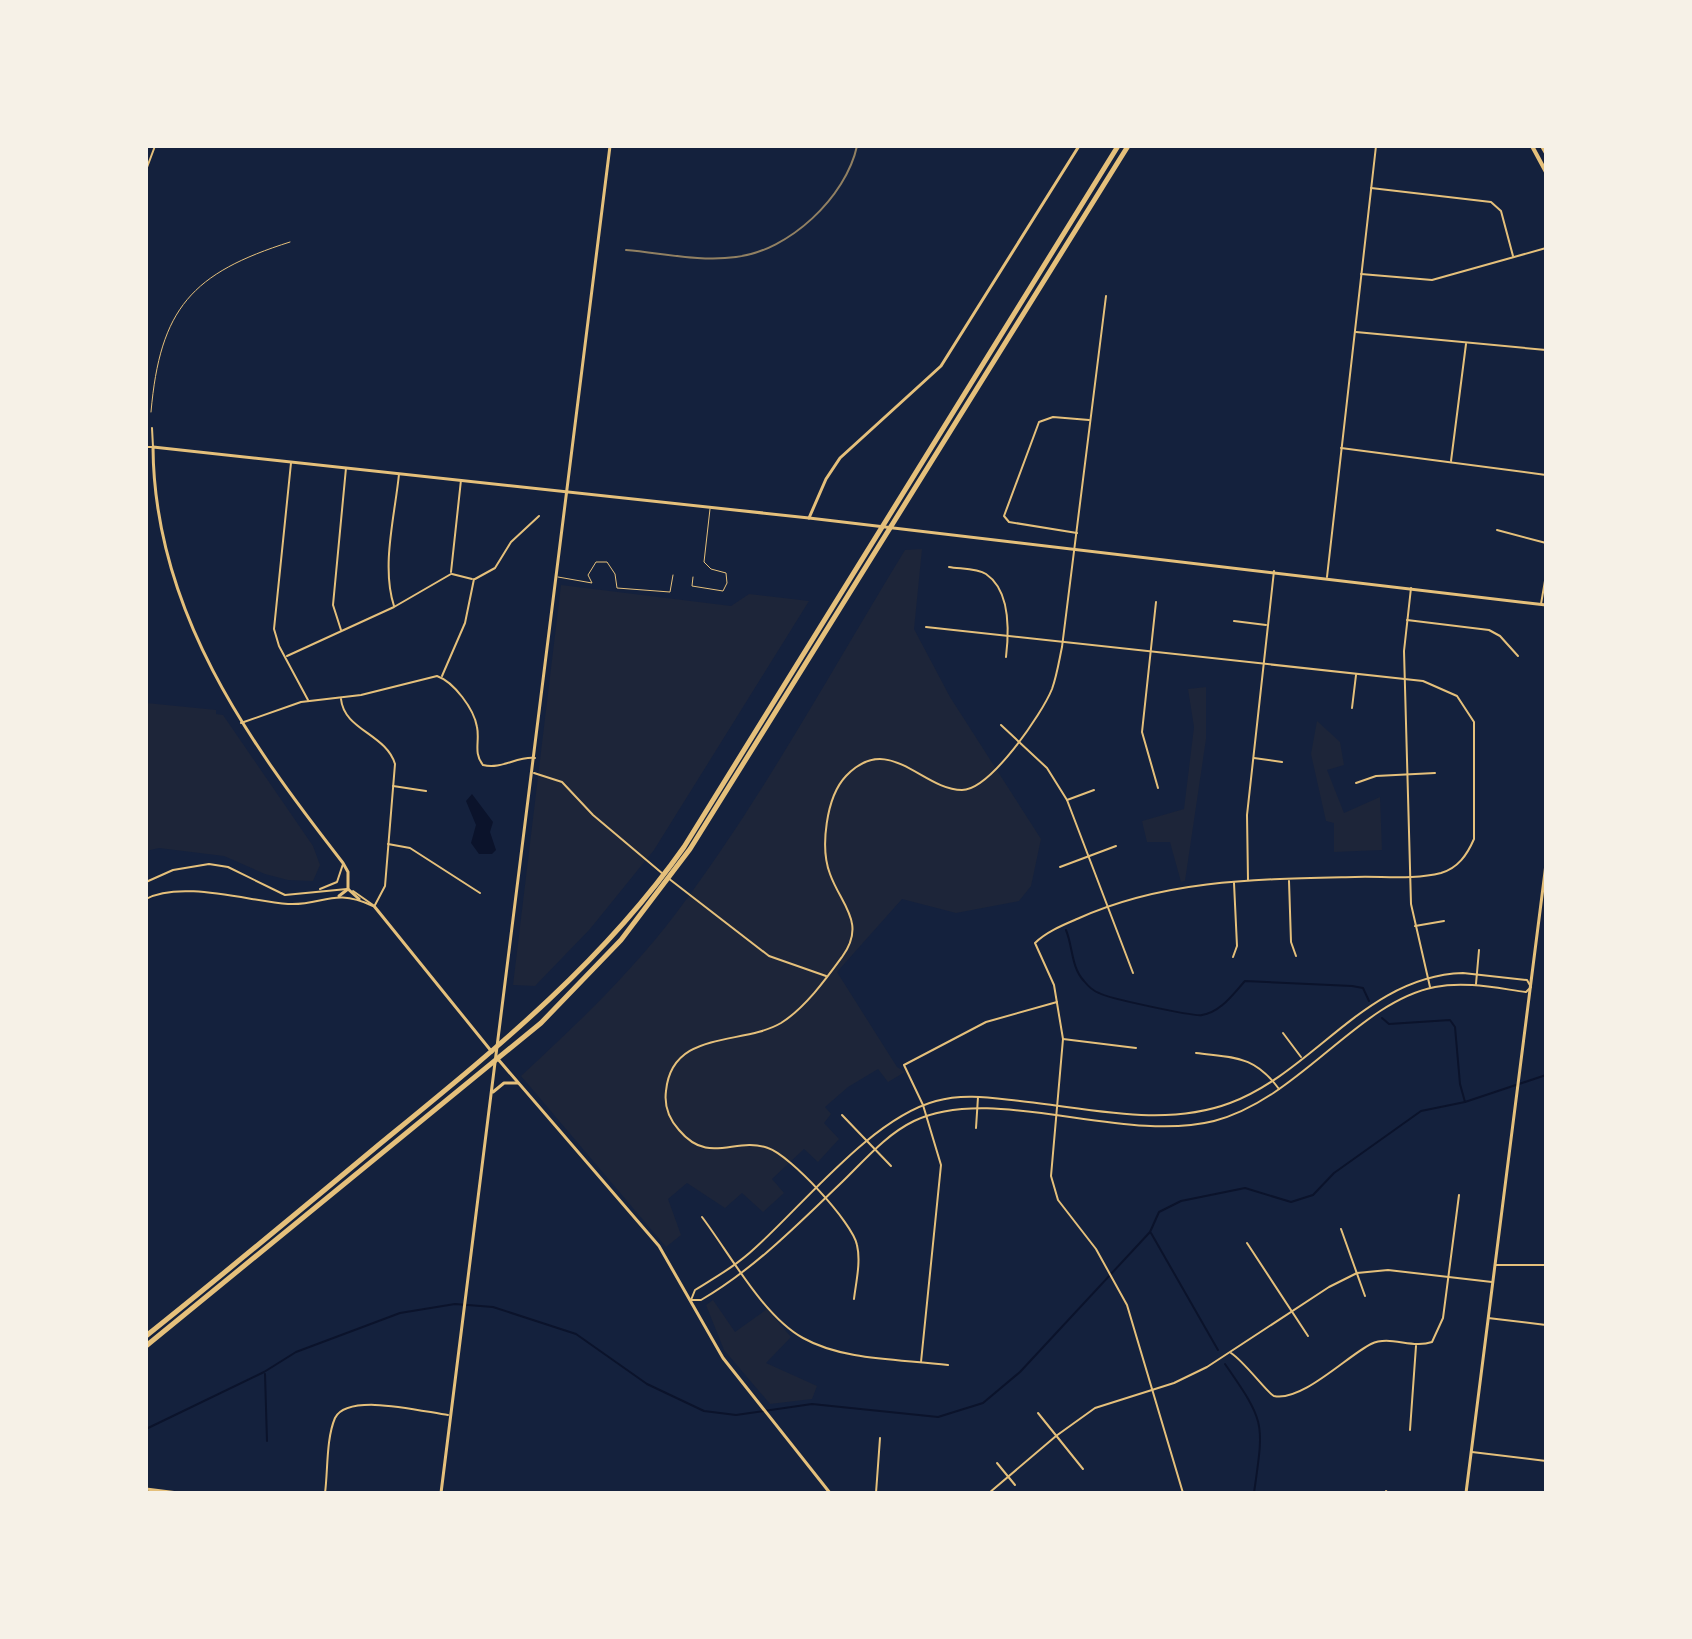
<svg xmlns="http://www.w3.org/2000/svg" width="1692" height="1639" viewBox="0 0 1692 1639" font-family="Raleway,sans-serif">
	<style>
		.green { fill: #1d2539 }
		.water { fill: #0b132b }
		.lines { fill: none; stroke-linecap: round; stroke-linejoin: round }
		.stream { stroke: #0b132b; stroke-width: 2 }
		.service { stroke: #e5c07b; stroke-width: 1 }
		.minor { stroke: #e5c07b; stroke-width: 2 }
		.tertiary { stroke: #e5c07b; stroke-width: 3 }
		.secondary { stroke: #e5c07b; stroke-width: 3 }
		.primary { stroke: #e5c07b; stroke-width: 4 }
		.motorway { stroke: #e5c07b; stroke-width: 5 }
		.rail { stroke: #918062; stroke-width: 2 }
	</style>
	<rect width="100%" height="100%" fill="#14213d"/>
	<!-- green -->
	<g class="green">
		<path d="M922 549 914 629 950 697 1041 839 1031 886 1019 901 956 913 902 899 837 972 897 1067 905 1072 888 1082 878 1069 848 1087 825 1107 831 1114 824 1123 839 1139 818 1162 804 1149 772 1179 784 1193 763 1212 742 1193 725 1208 687 1183 668 1199 681 1235 666 1247 521 1076C576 1025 632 972 677 912 762 799 831 671 905 550Z"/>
		<path d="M561 585 731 606 749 594 809 601 654 850 590 929 535 986 513 985Z"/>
		<path d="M1206 687V739L1185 881 1181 882 1170 842H1147L1142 821 1184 809 1194 727 1188 689Z"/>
		<path d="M146 703 216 710V714L223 715 313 846 320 865 313 881 288 880 265 874 224 856 159 848 146 851Z"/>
		<path d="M1317 721 1340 742 1344 765 1327 770 1344 813 1380 797 1382 850 1334 852V823L1326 821 1311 754Z"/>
		<path d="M713 1300 735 1332 767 1309 791 1337 766 1363 817 1386 812 1399 770 1404 724 1350 706 1305Z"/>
	</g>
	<!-- water -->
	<path class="water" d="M472 794 493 822 490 832 496 850 492 854H479L471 843 476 825 466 801Z"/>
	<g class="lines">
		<!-- stream -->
		<g class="stream">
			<path d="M1066 930C1073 947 1071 967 1084 981 1088 986 1093 991 1099 993 1107 998 1195 1017 1202 1015 1221 1012 1233 994 1245 981L1352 986 1363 988 1369 1001"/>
			<path d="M1382 1018 1389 1024 1450 1020 1455 1027 1460 1084 1465 1102"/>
			<path d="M1151 1233 1218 1350"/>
			<path d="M1225 1364C1266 1423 1264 1422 1254 1493"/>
			<path d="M265 1374 267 1441"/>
			<path d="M146 1429 264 1372 296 1352 400 1313 455 1304 493 1307 576 1334 647 1384 704 1411 736 1415 812 1404 938 1417 983 1403 1020 1372 1150 1232 1159 1212 1181 1201 1245 1188 1291 1202 1313 1195 1334 1173 1421 1111 1465 1102 1546 1075"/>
		</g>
		<!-- service -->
		<g class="service">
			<path d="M151 412C160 308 192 273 290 242"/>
			<path d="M558 577 592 583 588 575 596 562H607L615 574 617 588 670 592 673 575"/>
			<path d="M693 577 692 586 723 591 727 583 726 573 711 569 704 562 710 509"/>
		</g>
		<!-- minor -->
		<g class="minor">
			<path d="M146 170 155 146"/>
			<path d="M1371 188 1491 202 1501 211 1513 256"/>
			<path d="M1361 274 1432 280 1546 248"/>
			<path d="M1356 332 1546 350"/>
			<path d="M146 447H153L152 428"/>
			<path d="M1341 448 1546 475"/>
			<path d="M1451 461 1466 344"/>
			<path d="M291 463 274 629 279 646 308 700"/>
			<path d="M1497 530 1546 543"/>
			<path d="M1077 533 1009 522 1004 516 1039 422 1053 417 1089 420"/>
			<path d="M949 567C959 569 977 568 986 574 1011 591 1009 632 1006 657"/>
			<path d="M451 572 461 480"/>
			<path d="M452 574 472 579"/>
			<path d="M1327 577 1376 146"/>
			<path d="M475 579 495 568 511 542 539 516"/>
			<path d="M1411 588 1404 651 1411 904 1430 987"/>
			<path d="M1156 602 1142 732 1158 788"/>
			<path d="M1541 604 1546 575"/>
			<path d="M394 606C381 566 395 515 399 474"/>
			<path d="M1407 620 1489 630 1500 636 1518 656"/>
			<path d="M1234 621 1266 625"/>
			<path d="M926 627 1423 681 1457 696 1474 722V839C1467 855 1458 868 1441 873 1414 880 1382 876 1355 877 1260 879 1165 879 1077 919 1063 925 1046 932 1035 943L1054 985 1063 1039 1051 1176 1058 1200 1096 1249 1127 1305 1183 1493"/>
			<path d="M341 630 333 605 346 468"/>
			<path d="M287 656 394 607 451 574"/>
			<path d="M442 676 465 623 474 579"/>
			<path d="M341 699C344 730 386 734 395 764L385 886 375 905"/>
			<path d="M1352 708 1356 675"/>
			<path d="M241 723 301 702 361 695 437 676C454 682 474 709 477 727 480 741 473 753 483 765 501 770 517 756 535 758"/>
			<path d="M1001 725 1047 768 1067 800 1133 973"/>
			<path d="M1254 758 1282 762"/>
			<path d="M534 773 562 782 593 815 663 874"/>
			<path d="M1356 783 1376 776 1435 773"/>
			<path d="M393 786 426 791"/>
			<path d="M1067 800 1094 790"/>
			<path d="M388 844 410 848 480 893"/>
			<path d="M1060 867 1116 846"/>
			<path d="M668 878 769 956 826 976"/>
			<path d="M1248 880 1247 815 1274 571"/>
			<path d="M1289 881 1291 942 1296 956"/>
			<path d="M146 882 173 870 209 864 228 867 285 895 347 889"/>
			<path d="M320 889 337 882 343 864"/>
			<path d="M353 891 373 905"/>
			<path d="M146 899C180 880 249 901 288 904 323 906 333 887 373 906"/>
			<path d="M1415 926 1444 921"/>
			<path d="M1233 957 1237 946 1234 883"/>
			<path d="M1463 973 1527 980 1531 987 1526 992C1496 988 1465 981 1435 987 1358 1002 1299 1099 1214 1121 1122 1144 993 1083 914 1121 885 1135 863 1162 840 1184 796 1226 754 1269 701 1300H691L695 1290C716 1277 737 1265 755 1248 805 1203 872 1118 936 1101 964 1093 992 1098 1020 1101 1088 1108 1164 1128 1230 1103 1315 1071 1366 976 1463 973Z"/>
			<path d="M1476 984 1479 950"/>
			<path d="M1283 1033 1301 1057"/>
			<path d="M1063 1039 1136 1048"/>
			<path d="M1196 1053C1235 1058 1254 1055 1279 1089"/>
			<path d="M842 1115 891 1166"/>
			<path d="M976 1128 978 1097"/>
			<path d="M702 1217C730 1254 763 1316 803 1338 844 1361 902 1359 948 1365"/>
			<path d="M1341 1229 1365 1296"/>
			<path d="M1247 1243 1308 1336"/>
			<path d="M1495 1265H1546"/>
			<path d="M854 1299C856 1282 861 1262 857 1245 853 1223 790 1155 768 1148 735 1136 709 1166 679 1130 669 1119 664 1106 666 1091 672 1029 742 1046 781 1023 805 1008 826 979 842 957 867 923 841 905 830 874 820 848 826 797 846 776 889 731 922 790 962 790 990 790 1042 714 1052 689 1057 675 1059 661 1062 647L1106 296"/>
			<path d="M1488 1318 1546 1325"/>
			<path d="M1231 1353C1245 1362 1268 1394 1274 1396 1302 1402 1347 1356 1371 1344 1390 1335 1412 1349 1432 1342L1443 1318 1459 1195"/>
			<path d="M921 1362 941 1165 923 1105 904 1065 986 1022 1057 1002"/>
			<path d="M1038 1413 1083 1469"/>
			<path d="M1410 1430 1416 1346"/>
			<path d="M1472 1452 1546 1461"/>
			<path d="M997 1463 1015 1485"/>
			<path d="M1386 1491 1388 1493"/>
			<path d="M325 1493C328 1471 326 1439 335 1418 348 1392 424 1412 448 1415"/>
			<path d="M876 1493 880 1438"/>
			<path d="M989 1493 1056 1436 1095 1408 1174 1383 1207 1367 1329 1287 1357 1273 1388 1270 1492 1282"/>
		</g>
		<!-- tertiary -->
		<g class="tertiary">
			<path d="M809 518 826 479 840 458 941 366 1079 146"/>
			<path d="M339 896 348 889"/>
			<path d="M359 899 348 889V872L343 863C248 741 154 610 153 447L809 518 1546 605"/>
			<path d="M374 906 492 1052"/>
			<path d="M497 1058 659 1246 723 1358 830 1493"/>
			<path d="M493 1092 504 1083H518"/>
		</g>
		<!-- secondary -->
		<g class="secondary">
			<path d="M146 1489 178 1493"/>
			<path d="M441 1493 610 146"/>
			<path d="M1466 1493 1546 864"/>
		</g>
		<!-- primary -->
		<g class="primary">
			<path d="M1532 146 1546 172"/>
			<path d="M1542 146 1546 153"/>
		</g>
		<!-- motorway -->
		<g class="motorway">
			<path d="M146 1336C225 1273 303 1208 381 1143 492 1052 601 965 684 847L1118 146"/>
			<path d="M146 1346 541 1023 621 940 690 849 1128 146"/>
		</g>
		<!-- rail -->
		<path class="rail" d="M626 250C662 253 700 262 736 257 789 251 846 197 857 146"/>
	</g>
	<!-- border -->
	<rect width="1692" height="1639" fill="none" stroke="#f6f1e7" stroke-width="296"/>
</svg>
